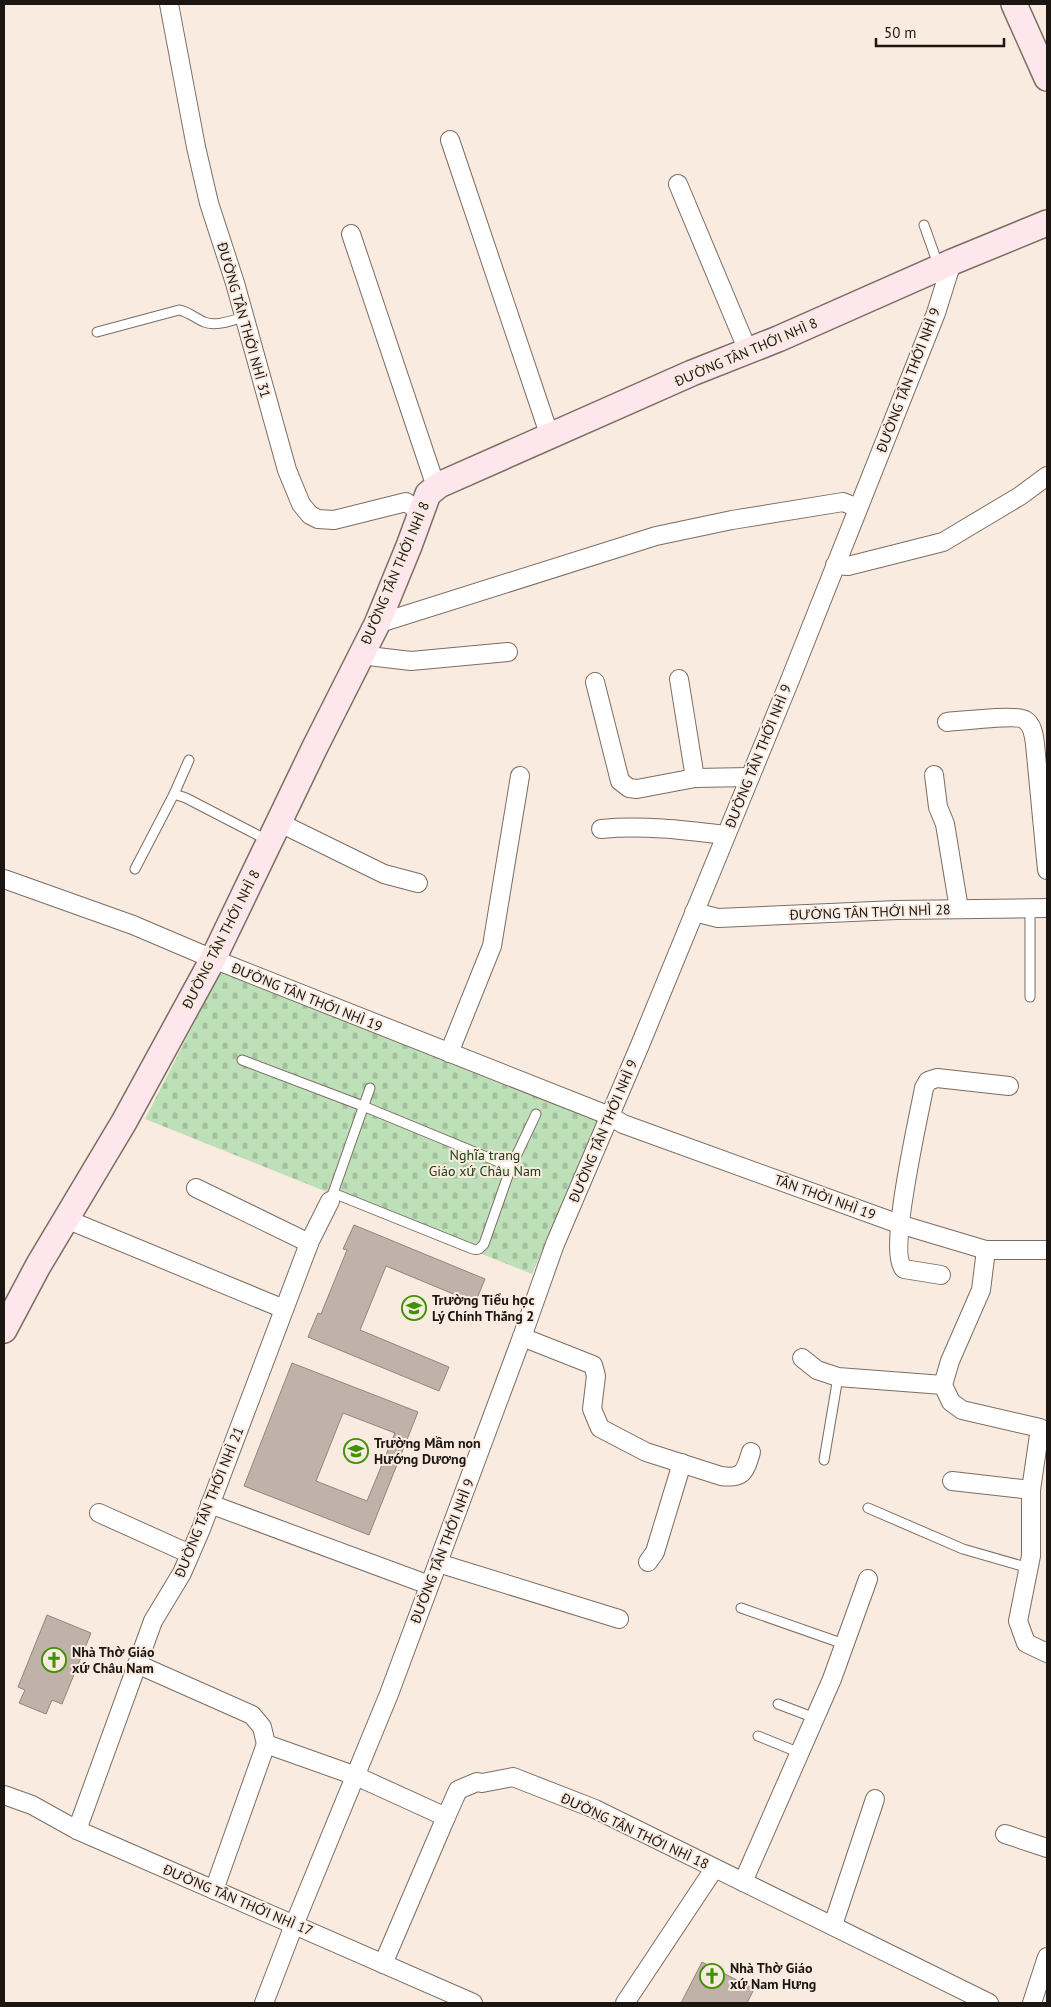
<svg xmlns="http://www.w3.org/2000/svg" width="1051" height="2007" viewBox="0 0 1051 2007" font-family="'PT Sans',sans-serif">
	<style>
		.cemetery { fill: url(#cemetery-stones) }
		.building { fill: #c0b2a8; stroke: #92857b; fill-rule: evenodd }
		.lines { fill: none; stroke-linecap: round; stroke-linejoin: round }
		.lane-casing { stroke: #7a6d63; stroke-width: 11 }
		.street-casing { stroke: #7a6d63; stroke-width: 20 }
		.secondary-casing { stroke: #7a6d63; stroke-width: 28 }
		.lane { stroke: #fff; stroke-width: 9 }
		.street { stroke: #fff; stroke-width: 18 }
		.secondary { stroke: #fee7ec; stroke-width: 25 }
		.labels { text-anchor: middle; stroke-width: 4; stroke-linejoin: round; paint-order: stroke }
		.street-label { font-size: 14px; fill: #1b1612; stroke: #faebe0 }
		.park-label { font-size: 14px; fill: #16420e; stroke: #faebe0 }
		.poi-label { font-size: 14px; font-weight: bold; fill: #1b1612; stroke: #faebe0; text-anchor: start }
	</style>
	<defs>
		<pattern id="cemetery-stones" width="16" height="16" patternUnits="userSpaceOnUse" patternTransform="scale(1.25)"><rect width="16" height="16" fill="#bee0b8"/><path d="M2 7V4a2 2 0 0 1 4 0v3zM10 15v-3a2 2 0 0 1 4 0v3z" fill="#a3bf9d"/></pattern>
	</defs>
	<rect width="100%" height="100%" fill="#faebe0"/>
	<!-- cemetery -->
	<path class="cemetery" d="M221 971 602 1115 532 1274 145 1119Z"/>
	<!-- building -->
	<g class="building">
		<path d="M354 1225 485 1279 475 1303 386 1266 360 1330 449 1367 439 1391 308 1337 318 1313 321 1314 347 1250 343 1249Z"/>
		<path d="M292 1363 418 1412 369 1535 244 1486ZM343 1413 395 1433 367 1501 316 1481Z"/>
		<path d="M47 1615 91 1633 62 1704 52 1700 46 1714 19 1703 25 1690 18 1687Z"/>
		<path d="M702 1962 754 1989 747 2003H681Z"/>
	</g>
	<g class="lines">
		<defs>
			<g id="lane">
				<path d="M924 225 939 267"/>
				<path d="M97 332 179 310C189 312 195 318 204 322 216 327 232 320 245 317"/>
				<path d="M174 794 189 760"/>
				<path d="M135 869 174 794 186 798 269 841"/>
				<path d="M1030 908V997"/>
				<path d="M242 1060 363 1106 511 1167"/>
				<path d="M333 1193 470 1248C477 1251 479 1250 484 1244L511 1167 536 1114"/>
				<path d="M332 1196 370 1088"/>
				<path d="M824 1460 838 1377"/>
				<path d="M868 1508 963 1549 1029 1568"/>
				<path d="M741 1608 844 1644"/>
				<path d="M778 1704 815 1718"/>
				<path d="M758 1736 800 1753"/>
			</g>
			<g id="street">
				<path d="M169 4 196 147 209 203 235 283 287 470 301 504 310 515 318 519 334 520 406 502 421 513"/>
				<path d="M450 140 550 437"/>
				<path d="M678 184 748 351"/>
				<path d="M351 234 434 481 438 485"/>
				<path d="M835 565 848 566 943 542 1020 496 1047 476"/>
				<path d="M377 624 656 536 732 520 843 502 858 508"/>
				<path d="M360 655 411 661 508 652"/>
				<path d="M679 679 695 778"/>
				<path d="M595 682 620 781 629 788 637 789 695 778 750 777"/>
				<path d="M947 722C960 721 1017 714 1025 720 1033 725 1034 736 1035 744L1047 870"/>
				<path d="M934 775 938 807 945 824 959 909"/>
				<path d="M278 822 384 874 418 883"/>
				<path d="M601 829C644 825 684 830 726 835"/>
				<path d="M4 879 133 925 213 959 610 1116 623 1124 899 1224 986 1250H1047"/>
				<path d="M694 912 718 918 897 910 1047 908"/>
				<path d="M449 1053 492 946 520 776"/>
				<path d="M196 1188 309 1243"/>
				<path d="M66 1219 284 1309"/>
				<path d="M986 1250 981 1290 950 1361 943 1385 951 1402 962 1410 1040 1428 1031 1490V1556L1018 1621 1026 1643 1047 1653"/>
				<path d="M941 1275 904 1269C887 1253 919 1116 924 1088L928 1081 937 1078 1009 1086"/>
				<path d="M522 1337 593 1365 596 1376 592 1409 600 1428 646 1452 721 1476C743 1479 745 1472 751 1452"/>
				<path d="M802 1358 817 1370 838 1377 943 1385"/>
				<path d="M952 1481 1031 1490"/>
				<path d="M210 1504 429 1585"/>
				<path d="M99 1513 190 1554"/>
				<path d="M648 1562 655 1552 682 1463"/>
				<path d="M438 1563 619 1619"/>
				<path d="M137 1664 252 1715 262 1727 266 1744"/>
				<path d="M266 1744 356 1776 446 1817 458 1790 477 1782 482 1783 513 1777 595 1809 989 2003"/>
				<path d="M4 1795 32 1805 77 1830 473 2003"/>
				<path d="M77 1830 153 1621 182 1573 201 1529 310 1241 330 1201"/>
				<path d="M1005 1834 1047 1848"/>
				<path d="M743 1882 832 1679 868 1579"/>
				<path d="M214 1890 266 1744"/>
				<path d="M833 1925 875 1799"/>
				<path d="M383 1964 446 1817"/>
				<path d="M264 2003 294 1925 389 1694 522 1337 555 1244 640 1045 790 680 936 313 952 262"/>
				<path d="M625 2003 714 1869"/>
				<path d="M1032 2003 1047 1957"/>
			</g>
			<g id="secondary">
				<path d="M1014 4 1047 78"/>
				<path d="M4 1330 38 1266 124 1122 213 959 315 747 377 624 409 546 428 494 439 485 692 373 778 339 952 262 1047 223"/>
			</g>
		</defs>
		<!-- lane casing -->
		<use href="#lane" class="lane-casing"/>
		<!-- street casing -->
		<use href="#street" class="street-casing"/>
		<!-- secondary casing -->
		<use href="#secondary" class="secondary-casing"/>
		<!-- lane -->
		<use href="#lane" class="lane"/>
		<!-- street -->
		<use href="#street" class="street"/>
		<!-- secondary -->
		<use href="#secondary" class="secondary"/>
	</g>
	<!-- icons -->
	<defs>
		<symbol id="school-ring" viewBox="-11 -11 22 22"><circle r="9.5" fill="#faebe0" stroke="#3c9200" stroke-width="1.5"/><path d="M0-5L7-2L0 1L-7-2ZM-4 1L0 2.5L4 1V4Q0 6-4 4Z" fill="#3c9200"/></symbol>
		<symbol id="church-ring" viewBox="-11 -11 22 22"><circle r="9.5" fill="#faebe0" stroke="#3c9200" stroke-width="1.5"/><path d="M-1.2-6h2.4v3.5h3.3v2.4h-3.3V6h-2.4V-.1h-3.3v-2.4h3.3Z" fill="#3c9200"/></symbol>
	</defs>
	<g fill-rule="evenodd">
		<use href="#school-ring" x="400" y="1294" width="28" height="28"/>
		<use href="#school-ring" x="342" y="1437" width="28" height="28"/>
		<use href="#church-ring" x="40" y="1646" width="28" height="28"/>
		<use href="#church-ring" x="698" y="1962" width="28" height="28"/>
	</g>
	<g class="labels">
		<!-- street labels -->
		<g class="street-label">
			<text transform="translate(244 320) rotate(74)" y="5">ĐƯỜNG TÂN THỚI NHÌ 31</text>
			<text transform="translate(746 352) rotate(-23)" y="5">ĐƯỜNG TÂN THỚI NHÌ 8</text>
			<text transform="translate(908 380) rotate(-69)" y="5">ĐƯỜNG TÂN THỚI NHÌ 9</text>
			<text transform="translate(395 573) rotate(-67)" y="5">ĐƯỜNG TÂN THỚI NHÌ 8</text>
			<text transform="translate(758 756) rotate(-68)" y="5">ĐƯỜNG TÂN THỚI NHÌ 9</text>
			<text transform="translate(870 912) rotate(-2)" y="5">ĐƯỜNG TÂN THỚI NHÌ 28</text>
			<text transform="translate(221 939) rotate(-63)" y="5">ĐƯỜNG TÂN THỚI NHÌ 8</text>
			<text transform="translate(307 997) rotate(22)" y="5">ĐƯỜNG TÂN THỚI NHÌ 19</text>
			<text transform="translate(603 1131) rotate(-67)" y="5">ĐƯỜNG TÂN THỚI NHÌ 9</text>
			<text transform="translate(825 1197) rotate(20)" y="5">TÂN THỜI NHÌ 19</text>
			<text transform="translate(209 1502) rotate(-68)" y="5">ĐƯỜNG TÂN THỚI NHÌ 21</text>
			<text transform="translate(442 1551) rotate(-69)" y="5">ĐƯỜNG TÂN THỚI NHÌ 9</text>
			<text transform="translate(635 1831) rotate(25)" y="5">ĐƯỜNG TÂN THỚI NHÌ 18</text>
			<text transform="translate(238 1900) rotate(23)" y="5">ĐƯỜNG TÂN THỚI NHÌ 17</text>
		</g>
		<!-- park labels -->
		<g class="park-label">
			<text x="485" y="1160">Nghĩa trang<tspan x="485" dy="16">Giáo xứ Châu Nam</tspan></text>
		</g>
		<!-- poi labels -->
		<g class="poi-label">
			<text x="432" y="1305">Trường Tiểu học<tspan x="432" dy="16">Lý Chính Thắng 2</tspan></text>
			<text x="374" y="1448">Trường Mầm non<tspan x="374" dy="16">Hướng Dương</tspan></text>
			<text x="72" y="1657">Nhà Thờ Giáo<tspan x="72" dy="16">xứ Châu Nam</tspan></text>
			<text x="730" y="1973">Nhà Thờ Giáo<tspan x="730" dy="16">xứ Nam Hưng</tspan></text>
		</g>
	</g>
	<!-- border -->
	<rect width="1051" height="2007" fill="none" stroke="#1b1612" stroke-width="10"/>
	<!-- scale -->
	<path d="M876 38v8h128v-8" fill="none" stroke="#1b1612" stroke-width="2.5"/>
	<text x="884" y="38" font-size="15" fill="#1b1612" stroke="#faebe0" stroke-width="4" paint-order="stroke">50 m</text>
</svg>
